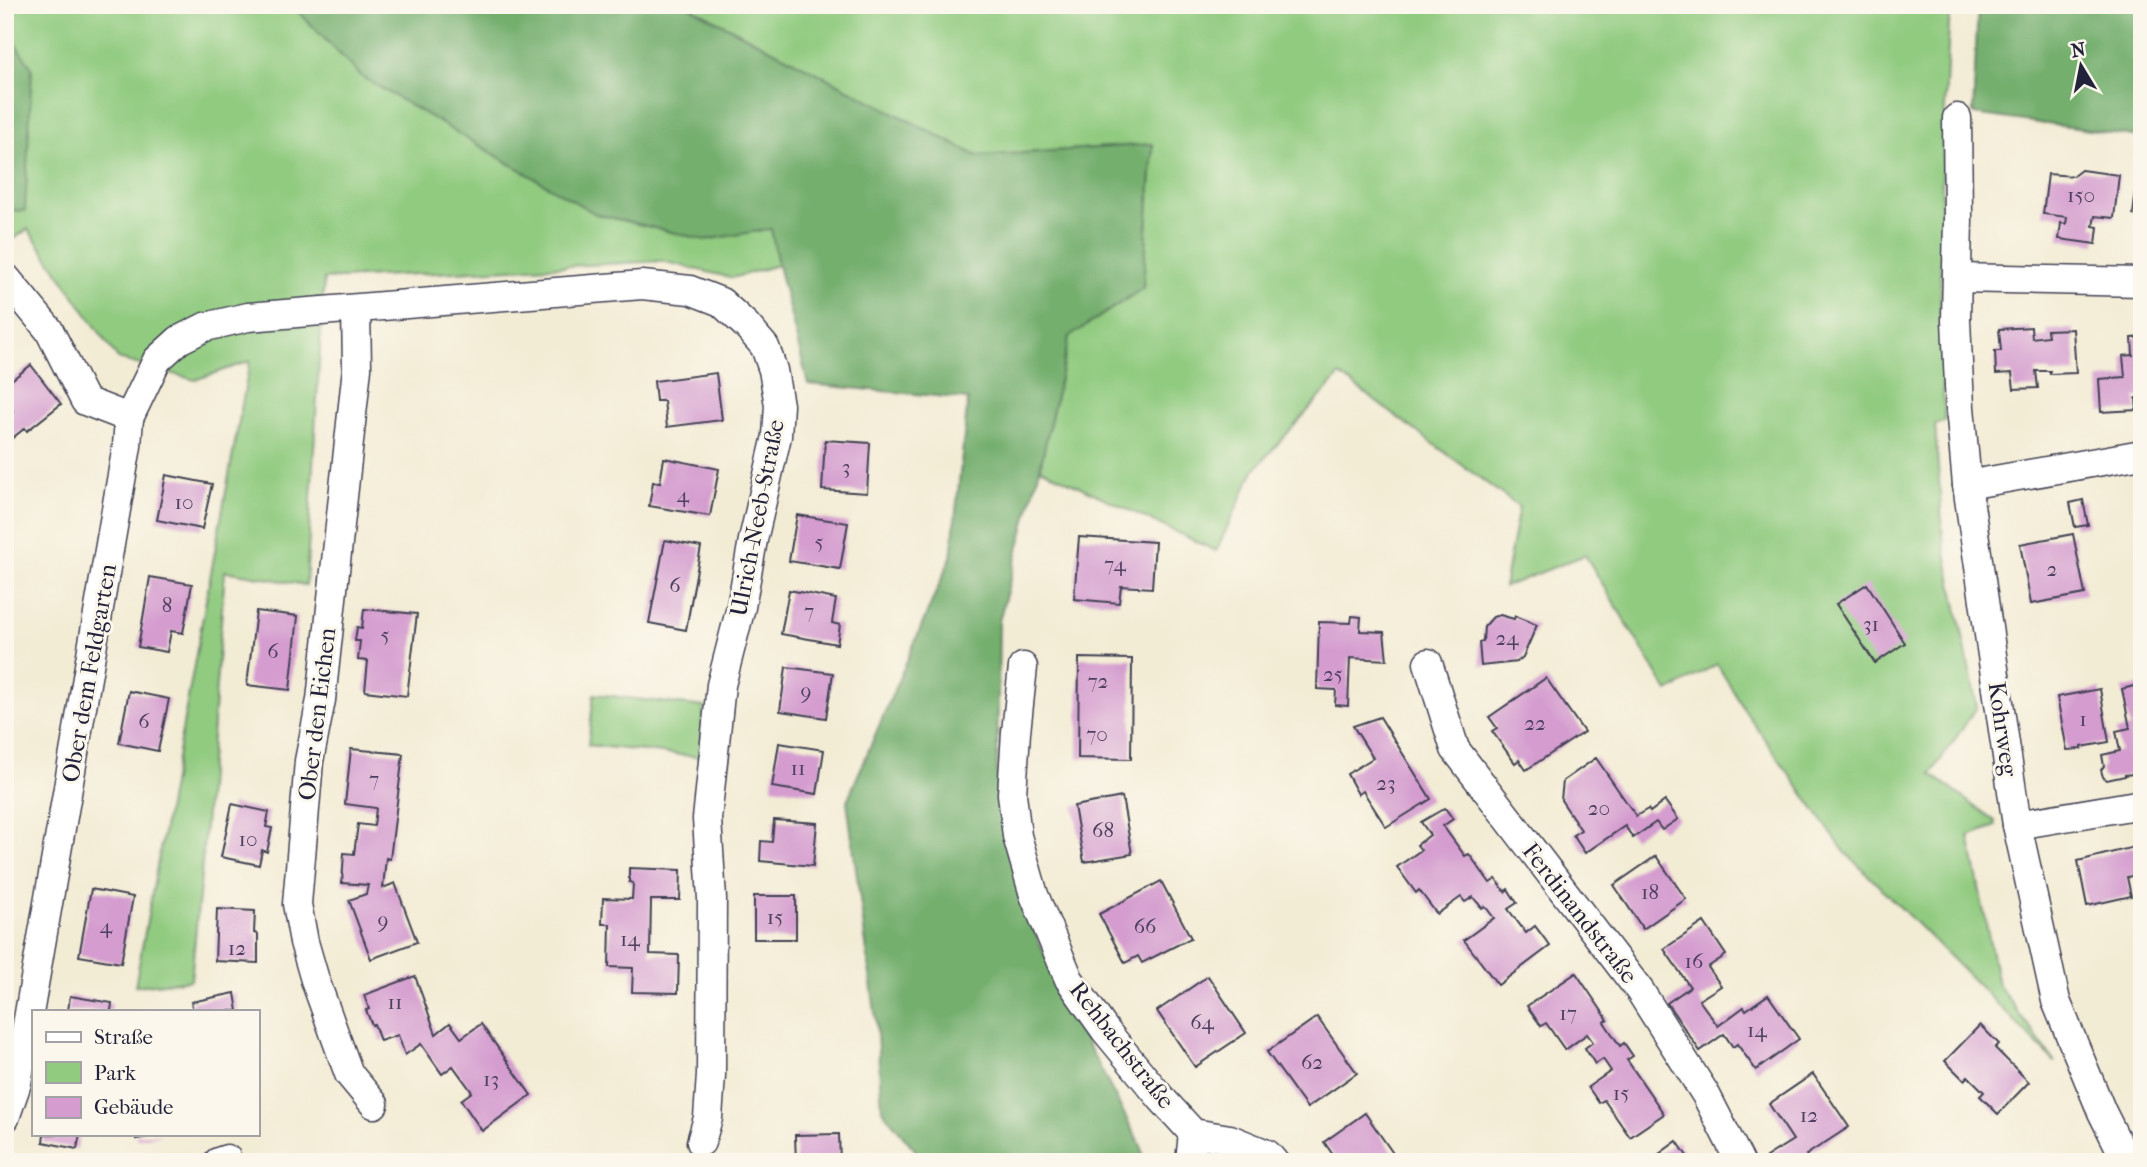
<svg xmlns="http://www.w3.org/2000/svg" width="2147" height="1167" viewBox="0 0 2147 1167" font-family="'IM FELL French Canon',serif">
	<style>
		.green { fill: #91cb80; stroke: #5a765e; stroke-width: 2 }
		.forest { fill: #74af6e; stroke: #4b6854; stroke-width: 2 }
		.building { fill: #d49ccf }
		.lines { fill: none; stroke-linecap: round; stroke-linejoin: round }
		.minor-casing { stroke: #414052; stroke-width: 31 }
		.minor { stroke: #fff; stroke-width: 28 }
		.labels { text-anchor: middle; stroke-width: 6; stroke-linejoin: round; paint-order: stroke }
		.number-label { font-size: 21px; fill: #4e4060 }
		.street-label { font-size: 24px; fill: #22223b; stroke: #fbf7ec }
	</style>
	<rect width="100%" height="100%" fill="#fbf7ec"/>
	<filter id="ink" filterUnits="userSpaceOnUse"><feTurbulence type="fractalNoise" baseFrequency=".0143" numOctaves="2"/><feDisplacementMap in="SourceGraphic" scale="14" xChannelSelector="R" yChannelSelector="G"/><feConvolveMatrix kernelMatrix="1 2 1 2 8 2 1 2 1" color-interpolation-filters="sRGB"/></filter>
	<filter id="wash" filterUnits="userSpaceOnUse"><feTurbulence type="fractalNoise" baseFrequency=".00686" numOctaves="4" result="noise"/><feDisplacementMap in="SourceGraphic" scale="28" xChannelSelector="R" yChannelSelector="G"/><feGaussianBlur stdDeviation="1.57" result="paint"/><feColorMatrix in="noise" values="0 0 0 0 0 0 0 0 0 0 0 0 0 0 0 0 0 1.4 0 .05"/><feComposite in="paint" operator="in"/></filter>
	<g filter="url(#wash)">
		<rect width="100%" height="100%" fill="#f3ecd5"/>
		<!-- green -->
		<g class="green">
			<path d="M5 5H292L362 77 596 214 705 240 772 228 778 265 732 278 662 261 324 279 306 585 225 571 202 864 191 980 135 986 250 361 195 380 118 359 28 229 5 245Z"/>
			<path d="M686 5H1950C1943 144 1935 283 1945 422L1935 424 1943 538 1977 707 1931 774 1995 821 1996 826 1969 836 1998 985 2055 1062 1844 851 1747 714 1717 664 1668 692 1585 555 1504 587 1519 507 1340 375 1254 470 1216 551 1040 468 1069 337 1143 288 1153 144 977 156Z"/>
			<path d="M594 694 704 707 700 757 588 745Z"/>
		</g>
		<!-- forest -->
		<g class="forest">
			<path d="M292 5H686L977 156 1153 144 1143 288 1069 337 1040 468 999 621 997 775 1020 900 1074 1018 1142 1148 1143 1162H925L882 1110 876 1020 847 801 951 557 968 399 808 384 778 265 771 229 705 240 596 214 362 77Z"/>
			<path d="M1978 5H2142V137L1973 114Z"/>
			<path d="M5 29 32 68 25 211 5 210Z"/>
		</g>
		<g id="blocks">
			<!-- building -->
			<g class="building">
				<path d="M2081 170 2119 175 2114 218 2095 216 2093 226 2098 227 2096 244 2059 239 2061 223 2066 224 2067 217 2043 214 2048 174 2073 176Z"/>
				<path d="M2137 181 2142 182V216L2133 215Z"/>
				<path d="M2031 327 2032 338 2048 336 2047 330 2073 329 2076 373 2050 374V371H2036L2038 388 2014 389 2012 373 1996 374 1995 351H2001L1999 329Z"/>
				<path d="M2142 337V398H2136L2137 410 2101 412 2099 379 2125 377 2123 356 2133 355 2132 338Z"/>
				<path d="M31 365 61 404 27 431 25 428 10 440 5 433V418L13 412 5 402V385Z"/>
				<path d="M716 373 722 420 667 427 664 401H656L654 381Z"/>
				<path d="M825 440 870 443 867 493 822 490Z"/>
				<path d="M664 458 719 469 710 516 649 506 653 482 660 483Z"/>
				<path d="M166 475 212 484 202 529 157 520Z"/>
				<path d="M2083 500 2088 525 2075 527 2070 503Z"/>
				<path d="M797 515 848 523 840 569 789 561Z"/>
				<path d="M2073 534 2085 594 2031 604 2020 544Z"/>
				<path d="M1079 537 1155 542 1152 588 1121 586 1119 603 1074 599Z"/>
				<path d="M665 540 701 547 686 630 649 623Z"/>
				<path d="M150 577 192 584 183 633 171 631 167 652 138 647Z"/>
				<path d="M1867 584 1905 643 1875 663 1836 604Z"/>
				<path d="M789 590 836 599 832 623 840 625 837 644 781 634Z"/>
				<path d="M364 609 417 614 407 696 365 691 368 661 358 660 360 641H355L357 627 362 628Z"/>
				<path d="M256 611 298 616 290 690 247 685Z"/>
				<path d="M1500 615 1514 619 1515 616 1537 625 1523 657 1517 662 1481 666 1479 642 1483 641 1484 627 1493 617Z"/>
				<path d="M1352 616 1361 617 1360 631 1384 632 1387 660 1350 658 1348 706 1335 705 1336 690 1317 689 1319 622 1351 623Z"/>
				<path d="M1079 658 1132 659 1131 759 1078 758Z"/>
				<path d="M786 667 833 673 826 718 780 711Z"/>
				<path d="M1546 678 1584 732 1526 770 1519 760 1515 763 1492 731 1497 728 1489 717Z"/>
				<path d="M2142 684V773L2125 775V776L2107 780 2103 777 2101 770 2104 766 2102 755 2120 751 2116 731 2130 728 2122 689Z"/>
				<path d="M2100 689 2109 742 2082 747 2081 749 2067 750 2057 697Z"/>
				<path d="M129 691 169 699 158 751 119 743Z"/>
				<path d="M1380 717 1431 799 1386 827 1363 791 1358 794 1347 774 1373 758 1353 726Z"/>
				<path d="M779 743 824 750 817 794 772 787Z"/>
				<path d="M351 749 403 754 390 859 386 858 383 888 395 883 417 942 371 959 349 900 366 894 368 885 342 883 344 853 354 854 358 824 374 826 376 808 345 804Z"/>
				<path d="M1596 758 1636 816 1648 809 1650 812 1665 801 1678 819 1662 830 1656 822 1633 838 1625 826 1585 853 1573 835 1581 830 1561 800 1563 781Z"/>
				<path d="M1122 797 1132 854 1084 862 1074 806Z"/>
				<path d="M232 804 269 812 266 827 272 828 267 852 262 850 259 865 221 857Z"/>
				<path d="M1445 808 1453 819 1443 826 1465 856 1469 854 1490 883 1496 879 1505 892 1508 889 1517 903 1508 909 1526 933 1535 926 1550 946 1498 985 1464 940 1494 918 1485 906 1482 908 1473 897 1465 902 1461 897 1437 914 1419 890 1416 893 1397 867 1421 850 1417 845 1430 835 1421 822Z"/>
				<path d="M774 820 817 823 813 866 760 861 761 841 772 842Z"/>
				<path d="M2142 845V874L2127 877 2131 896 2087 906 2078 861Z"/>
				<path d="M1656 856 1686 899 1643 929 1614 885Z"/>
				<path d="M629 868 681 870 680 900H651L650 954 679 955 678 993 632 992 633 968 609 967 610 924H602L603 898 632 899 633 883 629 882Z"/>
				<path d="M1161 881 1191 938 1142 963 1138 956 1125 963 1099 914Z"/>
				<path d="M91 889 133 897 121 963 79 956Z"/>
				<rect x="754" y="896" width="42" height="43"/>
				<path d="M217 909 255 911 254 933 258 934V963L215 961Z"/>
				<path d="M1704 922 1726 955 1708 967 1721 986 1699 1000 1718 1026 1744 1007 1746 1010 1768 995 1799 1039 1756 1070 1737 1044 1733 1047 1724 1034 1700 1051 1667 1003 1690 987 1664 949Z"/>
				<path d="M1576 973 1608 1020 1604 1022 1620 1046 1624 1043 1633 1056 1627 1060 1664 1114 1630 1137 1604 1100 1599 1103 1588 1087 1611 1071 1603 1059 1595 1064 1585 1048 1593 1042 1587 1034 1565 1050 1546 1023 1541 1026 1527 1006Z"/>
				<path d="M415 976 436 1034 450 1023 461 1038 481 1024 531 1095 482 1131 461 1100 472 1092 453 1066 442 1074 421 1044 405 1055 398 1035 380 1041 374 1024 372 1025 366 1010 369 1009 364 995Z"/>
				<path d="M1208 976 1246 1033 1195 1067 1157 1011Z"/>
				<path d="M235 993 238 1011H193L191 1002Z"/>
				<path d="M70 996 112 1003 111 1011H68Z"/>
				<path d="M1317 1017 1357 1073 1307 1108 1267 1052Z"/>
				<path d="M1980 1025 1999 1044 1995 1048 2029 1082 1998 1114 1980 1096 1984 1092 1968 1076 1964 1080 1945 1061Z"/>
				<path d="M1813 1074 1849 1127 1806 1155 1810 1162H1769L1766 1157 1793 1140 1769 1104Z"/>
				<path d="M1365 1113 1399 1162H1338L1324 1142Z"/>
				<path d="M44 1134H80L77 1149 43 1142Z"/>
				<path d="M136 1134H159L160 1135 136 1139Z"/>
				<path d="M839 1134 840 1162H796L795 1135Z"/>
				<path d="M1677 1141 1691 1162H1648Z"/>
			</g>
		</g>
	</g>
	<g filter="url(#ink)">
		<use href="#blocks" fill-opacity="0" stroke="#414052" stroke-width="2"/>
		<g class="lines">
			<defs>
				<g id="minor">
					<path d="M1957 118 1958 218 1956 320 1960 407 1967 485 2017 825 2056 1001 2102 1112 2127 1162"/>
					<path d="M6 278 49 330 85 401 129 418"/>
					<path d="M1957 278 2142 282"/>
					<path d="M356 309 357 368 321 700 309 761 297 904 304 942 315 980 349 1074 374 1104"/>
					<path d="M1967 485 2142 454"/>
					<path d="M1428 663 1455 749 1640 991 1706 1095 1740 1162"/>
					<path d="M1023 667 1016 732 1012 794 1017 836 1034 895 1069 979 1105 1030 1161 1098 1193 1133 1230 1139 1267 1154 1274 1162"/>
					<path d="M2017 825 2142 804"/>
					<path d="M5 1118 17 1083 127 446 129 418 157 360 179 340 205 327 248 317 642 285 690 290 721 302 747 326 765 347 773 370 779 405 777 436 753 540 741 607 721 685 707 819 712 899 711 1075 708 1118 701 1142"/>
					<path d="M218 1162 227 1159"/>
					<path d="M1190 1162 1193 1133"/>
				</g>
			</defs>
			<!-- minor casing -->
			<use href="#minor" class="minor-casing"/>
			<!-- minor -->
			<use href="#minor" class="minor"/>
		</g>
	</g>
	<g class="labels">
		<!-- number labels -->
		<g class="number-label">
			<text x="2081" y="202">150</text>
			<text x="846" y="474">3</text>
			<text x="683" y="502">4</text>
			<text x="184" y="509">10</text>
			<text x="819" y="549">5</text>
			<text x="1115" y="571">74</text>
			<text x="2052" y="576">2</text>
			<text x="675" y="592">6</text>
			<text x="167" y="612">8</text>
			<text x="809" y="618">7</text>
			<text x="1871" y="631">31</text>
			<text x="385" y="642">5</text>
			<text x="1507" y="645">24</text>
			<text x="273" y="658">6</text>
			<text x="1333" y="681">25</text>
			<text x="1098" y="688">72</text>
			<text x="806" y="699">9</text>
			<text x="2083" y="726">1</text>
			<text x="144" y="728">6</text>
			<text x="1535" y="730">22</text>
			<text x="1097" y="741">70</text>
			<text x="798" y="775">11</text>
			<text x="374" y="786">7</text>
			<text x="1386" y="790">23</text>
			<text x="1599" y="815">20</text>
			<text x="1103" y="837">68</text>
			<text x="248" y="846">10</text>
			<text x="1650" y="899">18</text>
			<text x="775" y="924">15</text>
			<text x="383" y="928">9</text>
			<text x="106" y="933">4</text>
			<text x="1145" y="933">66</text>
			<text x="630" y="946">14</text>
			<text x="237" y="955">12</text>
			<text x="1694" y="968">16</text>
			<text x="395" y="1009">11</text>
			<text x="1568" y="1020">17</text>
			<text x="1202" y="1029">64</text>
			<text x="1757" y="1037">14</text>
			<text x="1312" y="1069">62</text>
			<text x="491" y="1086">13</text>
			<text x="1621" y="1100">15</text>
			<text x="1809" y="1122">12</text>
		</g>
		<!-- street labels -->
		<g class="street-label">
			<text transform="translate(757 518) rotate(-79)" y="8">Ulrich-Neeb-Straße</text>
			<text transform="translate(89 673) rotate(-80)" y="8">Ober dem Feldgarten</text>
			<text transform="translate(317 714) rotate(-83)" y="8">Ober den Eichen</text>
			<text transform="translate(2003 729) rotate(82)" y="8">Kohrweg</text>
			<text transform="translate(1580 913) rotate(52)" y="8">Ferdinandstraße</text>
			<text transform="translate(1122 1045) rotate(52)" y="8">Rehbachstraße</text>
		</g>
	</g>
	<!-- margin -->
	<rect width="2147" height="1167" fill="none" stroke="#fbf7ec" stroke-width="28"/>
	<!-- legend -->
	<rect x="32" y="1010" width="228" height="126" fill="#fbf7ec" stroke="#a4a2a5" stroke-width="2"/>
	<rect x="46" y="1032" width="35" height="10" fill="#ffffff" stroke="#a4a2a5" stroke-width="2"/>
	<text x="94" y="1044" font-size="21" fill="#22223b">Straße</text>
	<rect x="46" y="1062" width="35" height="21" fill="#91cb80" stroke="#a4a2a5" stroke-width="2"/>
	<text x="94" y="1080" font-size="21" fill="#22223b">Park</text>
	<rect x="46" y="1097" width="35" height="21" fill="#d49ccf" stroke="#a4a2a5" stroke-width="2"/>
	<text x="94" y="1114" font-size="21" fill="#22223b">Gebäude</text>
	<!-- north arrow -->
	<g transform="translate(2081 66) rotate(350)" stroke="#fbf7ec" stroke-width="5" paint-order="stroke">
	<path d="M0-5L12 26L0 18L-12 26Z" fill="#22223b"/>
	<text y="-10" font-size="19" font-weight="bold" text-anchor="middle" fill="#22223b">N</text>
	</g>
</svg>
